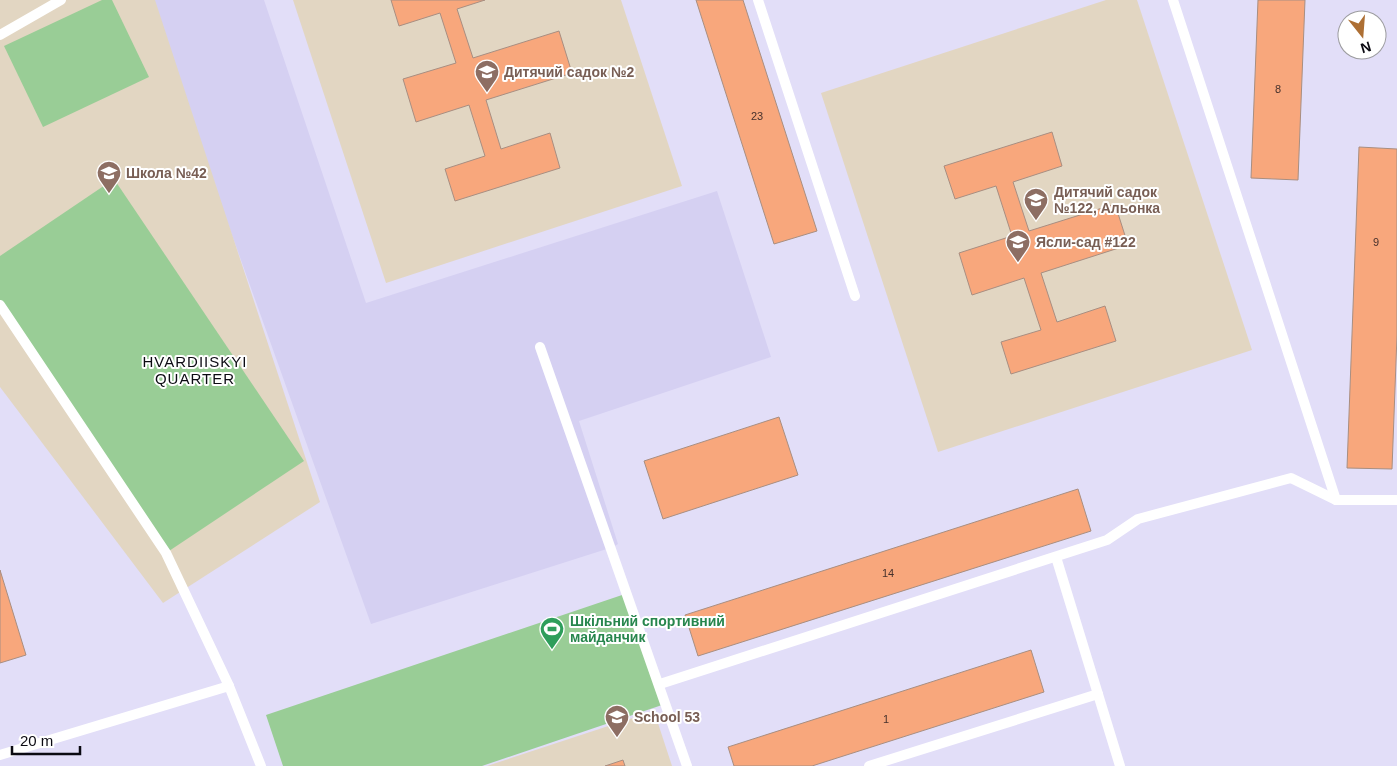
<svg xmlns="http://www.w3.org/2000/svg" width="1397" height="766" viewBox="0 0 1397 766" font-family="Helvetica,sans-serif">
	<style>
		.built { fill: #d5d0f2 }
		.education { fill: #e2d6c2 }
		.green { fill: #99cd96 }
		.building { fill: #f8a77c; stroke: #a88e81 }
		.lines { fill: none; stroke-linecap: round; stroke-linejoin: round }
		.lane { stroke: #fff; stroke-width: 10 }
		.labels { text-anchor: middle; stroke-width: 4; stroke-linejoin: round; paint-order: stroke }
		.number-label { font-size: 11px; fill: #46312c }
		.education-label { font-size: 14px; font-weight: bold; fill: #785e54; stroke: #fff; text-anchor: start }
		.leisure-label { font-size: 14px; font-weight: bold; fill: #27864d; stroke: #fff; text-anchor: start }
		.neighbourhood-label { font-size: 15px; letter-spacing: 1px; fill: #0b0a12; stroke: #fff }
	</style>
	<rect width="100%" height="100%" fill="#e2def8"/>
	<!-- built -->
	<path class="built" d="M148 0H264L366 303 717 191 771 357 579 421 618 544 613 547 371 624Z"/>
	<!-- education -->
	<g class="education">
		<path d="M0 0H155L320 502 163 603 0 387Z"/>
		<path d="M293 0H621L682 186 386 283Z"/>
		<path d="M1106 0H1137L1252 350 938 452 821 93Z"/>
		<path d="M654 711 672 766H487Z"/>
	</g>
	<!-- green -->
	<g class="green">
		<path d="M102 0H112L149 77 43 127 4 46Z"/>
		<path d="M114 179 304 461 166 553 0 305V256Z"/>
		<path d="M625 594 662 705 482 766H283L266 715Z"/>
	</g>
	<!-- building -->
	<g class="building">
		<path d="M391 0H485L457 9 473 58 559 31 572 73 486 100 501 149 550 133 560 168 455 201 445 169 485 156 469 105 416 122 403 79 456 63 440 13 399 26Z"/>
		<path d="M696 0H743L817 231 774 244Z"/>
		<path d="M1258 0H1305L1298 180 1251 178Z"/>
		<path d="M1052 132 1062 166 1013 182 1029 231 1115 204 1128 245 1041 273 1057 322 1105 306 1116 341 1011 374 1001 342 1041 330 1024 278 972 295 959 253 1012 236 996 186 955 199 944 166Z"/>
		<path d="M1359 147 1397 149V335L1392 469 1347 468Z"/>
		<path d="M779 417 798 475 663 519 644 461Z"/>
		<path d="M1078 489 1091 531 698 656 685 615Z"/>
		<path d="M0 570 26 655 0 663Z"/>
		<path d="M1031 650 1044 692 812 766H734L728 747Z"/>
		<path d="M623 760 625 766H605Z"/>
	</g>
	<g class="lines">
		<!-- lane -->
		<g class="lane">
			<path d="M758 0 855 296"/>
			<path d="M1173 0 1336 500"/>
			<path d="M0 35 61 0"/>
			<path d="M0 305 166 553 229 686"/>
			<path d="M540 347 687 766"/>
			<path d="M1056 557 1120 766"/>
			<path d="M660 684 1107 540 1138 519 1291 478 1336 500H1397"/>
			<path d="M0 755 229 686 261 766"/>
			<path d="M869 766 1098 694"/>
		</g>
	</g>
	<!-- icons -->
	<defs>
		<symbol id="school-pin" viewBox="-11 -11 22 30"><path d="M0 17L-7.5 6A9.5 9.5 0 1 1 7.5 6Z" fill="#8d6e63" stroke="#fff"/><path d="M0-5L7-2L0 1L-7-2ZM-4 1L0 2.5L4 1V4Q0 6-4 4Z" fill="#fff"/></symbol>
		<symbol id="stadium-pin" viewBox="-11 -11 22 30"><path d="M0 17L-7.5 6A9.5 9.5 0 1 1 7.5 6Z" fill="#2e9e5b" stroke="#fff"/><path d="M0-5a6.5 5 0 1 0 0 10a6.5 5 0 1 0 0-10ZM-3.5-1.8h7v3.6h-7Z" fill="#fff"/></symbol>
	</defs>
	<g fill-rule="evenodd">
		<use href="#school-pin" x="473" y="58" width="28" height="38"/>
		<use href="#school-pin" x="95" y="159" width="28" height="38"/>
		<use href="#school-pin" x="1022" y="186" width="28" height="38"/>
		<use href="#school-pin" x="1004" y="228" width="28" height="38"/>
		<use href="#stadium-pin" x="538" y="615" width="28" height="38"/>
		<use href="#school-pin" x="603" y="703" width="28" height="38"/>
	</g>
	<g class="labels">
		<!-- number labels -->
		<g class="number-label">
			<text x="1278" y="93">8</text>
			<text x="757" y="120">23</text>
			<text x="1376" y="246">9</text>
			<text x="888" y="577">14</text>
			<text x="886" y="723">1</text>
		</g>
		<!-- education labels -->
		<g class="education-label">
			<text x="504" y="77">Дитячий садок №2</text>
			<text x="126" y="178">Школа №42</text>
			<text x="1054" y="197">Дитячий садок<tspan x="1054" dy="16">№122, Альонка</tspan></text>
			<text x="1036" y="247">Ясли-сад #122</text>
			<text x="634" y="722">School 53</text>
		</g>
		<!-- leisure labels -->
		<g class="leisure-label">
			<text x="570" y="626">Шкільний спортивний<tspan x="570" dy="16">майданчик</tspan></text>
		</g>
		<!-- neighbourhood labels -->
		<g class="neighbourhood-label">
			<text x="195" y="367">HVARDIISKYI<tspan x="195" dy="17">QUARTER</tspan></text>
		</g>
	</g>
	<!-- north arrow -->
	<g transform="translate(1362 35) rotate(163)"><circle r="24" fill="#ffffff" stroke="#9d9da0"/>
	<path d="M0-4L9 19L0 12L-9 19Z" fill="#ad6f34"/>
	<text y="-8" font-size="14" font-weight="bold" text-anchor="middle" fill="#0b0a12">N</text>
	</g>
	<!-- scale -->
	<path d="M12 746v8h68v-8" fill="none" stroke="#0b0a12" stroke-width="2.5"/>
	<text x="20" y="746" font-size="15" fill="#0b0a12" stroke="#ffffff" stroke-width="4" paint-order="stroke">20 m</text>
</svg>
